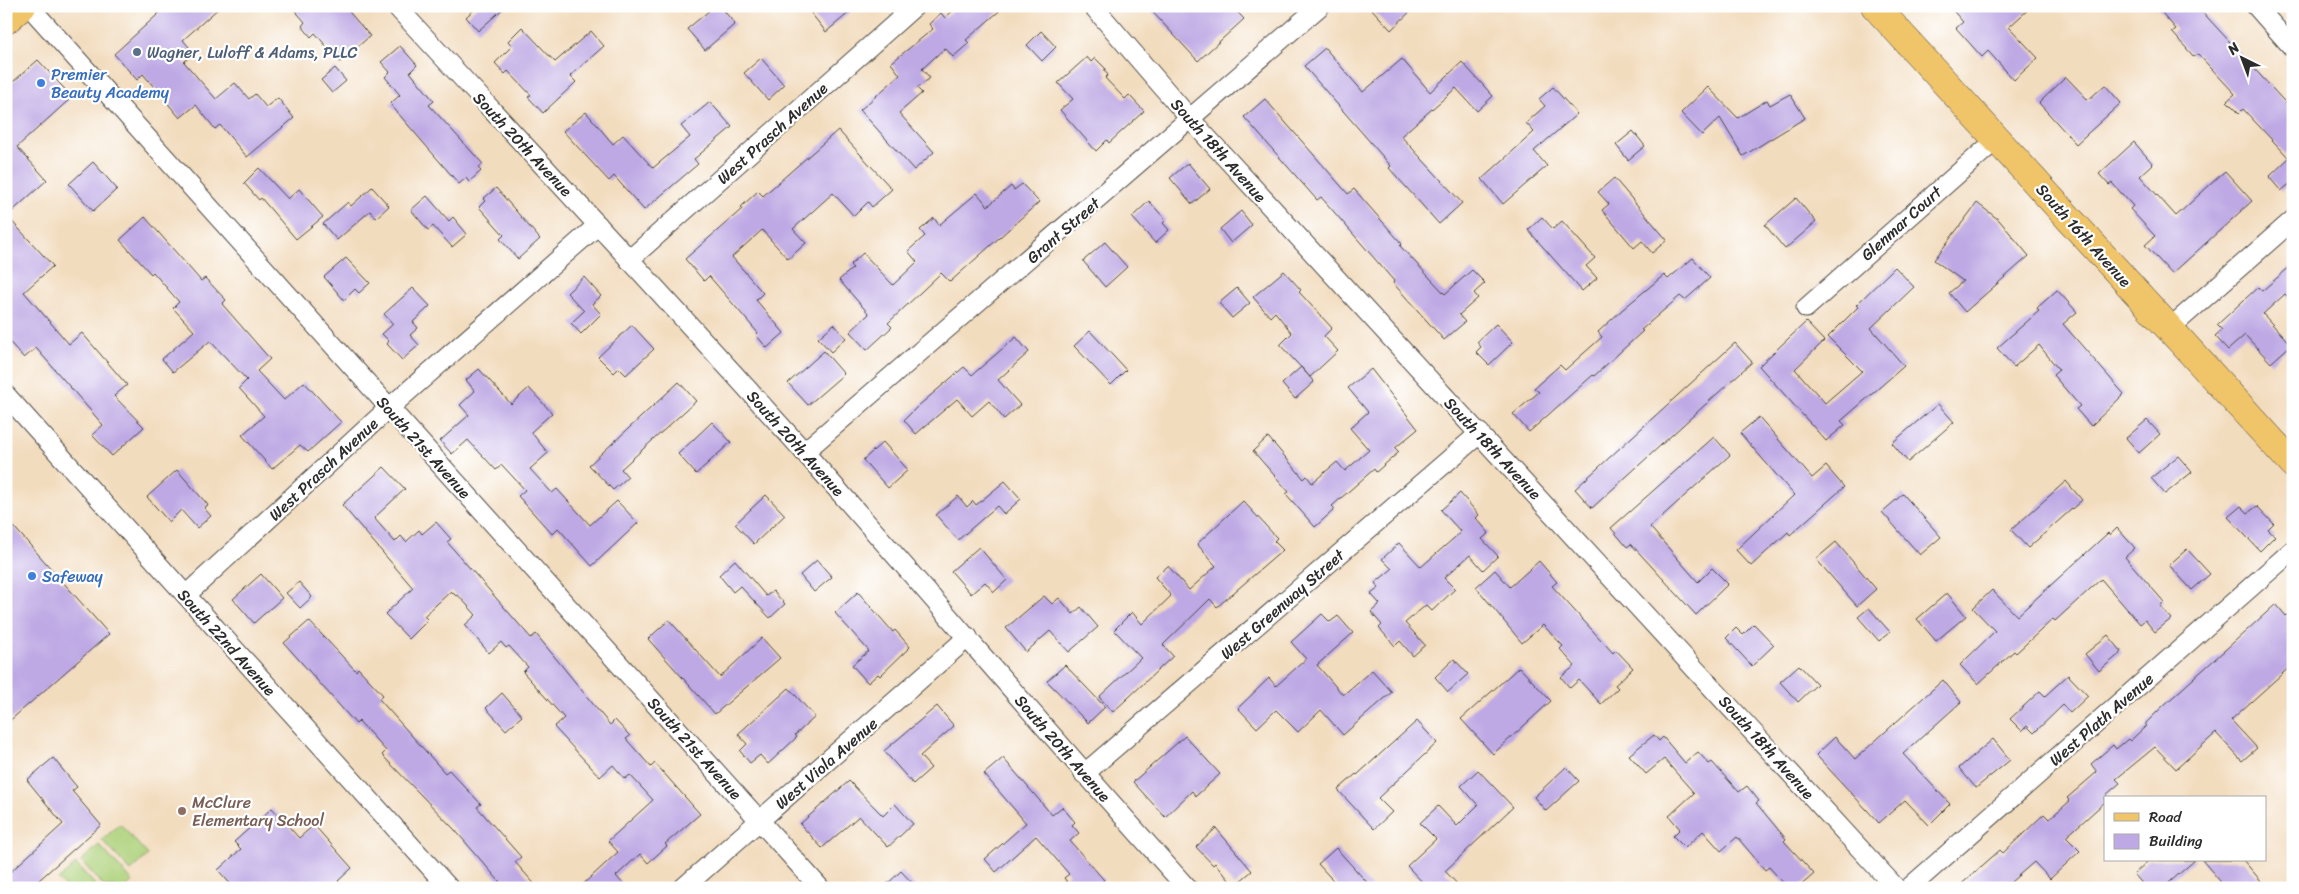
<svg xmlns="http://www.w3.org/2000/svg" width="2299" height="894" viewBox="0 0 2299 894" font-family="Sriracha,sans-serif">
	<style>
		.green { fill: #add17a; stroke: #6c7e52 }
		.building { fill: #bea9e4 }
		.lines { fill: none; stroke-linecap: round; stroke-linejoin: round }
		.minor-casing { stroke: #494641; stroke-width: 21 }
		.primary-casing { stroke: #494641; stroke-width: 29 }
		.minor { stroke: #fff; stroke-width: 19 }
		.primary { stroke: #f0c469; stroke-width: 28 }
		.service-dot { fill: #5c6f8a; stroke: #fff; stroke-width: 2 }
		.shop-dot { fill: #3f7fe0; stroke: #fff; stroke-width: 2 }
		.education-dot { fill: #8d6e63; stroke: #fff; stroke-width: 2 }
		.labels { text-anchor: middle; stroke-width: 4.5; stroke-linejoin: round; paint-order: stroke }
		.service-label { font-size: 16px; fill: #4e5e75; stroke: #fff; text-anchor: start }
		.shop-label { font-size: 16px; fill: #366cbe; stroke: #fff; text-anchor: start }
		.street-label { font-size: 16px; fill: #2b2b2b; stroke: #fff }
		.education-label { font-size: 16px; fill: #785e54; stroke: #fff; text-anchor: start }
	</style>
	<rect width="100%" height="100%" fill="#fff"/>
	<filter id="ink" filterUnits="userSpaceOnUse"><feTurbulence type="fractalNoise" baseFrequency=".02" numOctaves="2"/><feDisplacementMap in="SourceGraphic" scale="10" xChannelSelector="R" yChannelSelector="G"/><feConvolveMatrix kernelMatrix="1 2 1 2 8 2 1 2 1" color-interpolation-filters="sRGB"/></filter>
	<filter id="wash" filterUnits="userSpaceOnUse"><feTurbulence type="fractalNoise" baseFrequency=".0096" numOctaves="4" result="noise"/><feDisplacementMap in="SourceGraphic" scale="20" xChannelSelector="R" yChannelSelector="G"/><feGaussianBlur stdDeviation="1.12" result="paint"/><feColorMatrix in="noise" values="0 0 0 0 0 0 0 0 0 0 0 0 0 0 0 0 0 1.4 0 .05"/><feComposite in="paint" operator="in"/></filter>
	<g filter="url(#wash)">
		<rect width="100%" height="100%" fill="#f2dcbe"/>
		<!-- green -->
		<g class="green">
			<path d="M120 824 148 855 131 871 102 840Z"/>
			<path d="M99 845 133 882 126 888H106L81 861Z"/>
			<path d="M76 864 98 888H66L58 880Z"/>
		</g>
		<g id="blocks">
			<!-- building -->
			<g class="building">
				<path d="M167 6H221L183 40 194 53 184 62 216 99 235 83 249 99 255 94 266 107 278 98 294 118 247 157 220 125 215 129 196 105 180 118 143 74 137 80 114 54Z"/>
				<path d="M291 6H344L370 36 340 62 315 33 311 37 302 26 305 22Z"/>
				<path d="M478 6H506L478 31 466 17Z"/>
				<path d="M715 6H720L735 24 705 50 687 29Z"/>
				<path d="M819 6H857L826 32 811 13Z"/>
				<path d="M958 6H1005L966 40 969 43 953 57 945 48 922 69 930 78 917 88 922 93 899 113 934 152 914 170 860 110 900 75 891 63 933 29 929 24 941 13 945 18Z"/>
				<path d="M1147 6H1232L1244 19 1198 61Z"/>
				<path d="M1369 6H1416L1391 30Z"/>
				<path d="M1949 6H2032L2009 27 2038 58 2014 80 1988 51 1982 57 1956 28 1963 22Z"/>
				<path d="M2156 6H2197L2293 111V181L2281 191 2269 177 2289 158 2243 109 2239 113 2227 101 2235 94 2198 54 2194 57 2172 32 2176 29Z"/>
				<path d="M522 27 555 62 591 31 604 46 570 76 576 82 543 113 528 97 531 95 508 71 505 74 495 63 512 46 508 41Z"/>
				<path d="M1041 31 1056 47 1042 61 1027 45Z"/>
				<path d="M400 46 417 65 410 72 434 101 429 105 483 164 478 168 481 171 469 182 466 178 459 184 390 104 400 95 385 77 390 72 381 62Z"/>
				<path d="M1325 48 1363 92 1402 59 1430 92 1462 62 1493 96 1477 111 1456 88 1401 136 1462 203 1439 224 1389 168 1391 166 1304 66Z"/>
				<path d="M1087 57 1091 62 1095 58 1106 69 1104 70 1108 75 1105 78 1125 99 1129 95 1144 111 1109 143 1107 140 1096 151 1060 110 1073 99 1058 83Z"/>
				<path d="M761 58 784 85 768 100 744 73Z"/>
				<path d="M38 60 72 97 17 147 47 180 7 216 53 266 24 292 69 344 82 333 127 385 114 396 144 427 112 456 92 435 103 425 36 348 24 358 6 338V88Z"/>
				<path d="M335 68 346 81 332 93 321 80Z"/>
				<path d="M2066 77 2088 100 2105 85 2121 103 2076 144 2039 103Z"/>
				<path d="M1553 87 1577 114 1534 151 1547 166 1503 204 1482 179 1534 132 1526 123 1545 106 1539 99Z"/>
				<path d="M1708 87 1738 118 1767 100 1770 105 1790 94 1805 118 1743 156 1720 118 1702 135 1681 113Z"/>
				<path d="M1265 99 1348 194 1354 189 1402 244 1400 246 1445 294 1472 270 1485 283 1474 293 1478 298 1459 315 1465 322 1444 340 1393 283 1394 281 1321 197 1317 200 1244 117Z"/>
				<path d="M710 102 732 127 694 159 698 164 644 210 614 176 609 181 563 131 586 112 613 144 623 135 653 168 690 137 681 126Z"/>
				<path d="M838 130 892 189 872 207 868 202 854 216 833 193 793 229 806 243 788 259 762 230 732 257 763 293 756 300 784 333 767 348 756 335 758 333 709 276 704 281 685 259 742 209 741 207 758 191 763 196Z"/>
				<path d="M1633 131 1645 146 1628 160 1616 145Z"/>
				<path d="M2134 142 2153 164 2140 176 2176 216 2225 171 2252 201 2172 274 2145 245 2155 236 2130 209 2133 206 2112 183 2109 185 2099 174Z"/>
				<path d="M93 162 117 189 93 211 69 184Z"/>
				<path d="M1188 163 1210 189 1192 204 1170 178Z"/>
				<path d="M259 168 288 199 299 189 323 217 296 239 261 198 259 200 244 183Z"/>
				<path d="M1614 178 1667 240 1652 253 1642 241 1634 248 1602 210 1609 204 1598 192Z"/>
				<path d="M1022 184 1039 202 950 282 941 273 888 323 892 327 867 350 850 332 869 314 839 280 853 268 850 265 863 253 893 285 917 262 908 251 925 236 920 230 934 218 939 225 977 193 988 206 1011 186 1014 190Z"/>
				<path d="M372 187 389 206 376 218 370 211 337 240 323 224 348 202 351 206Z"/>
				<path d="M496 188 540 239 518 259 500 239 504 235 479 207 485 201 483 199Z"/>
				<path d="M427 196 449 221 453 217 467 234 452 247 433 226 428 230 411 210Z"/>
				<path d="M1796 198 1816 222 1785 249 1765 225Z"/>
				<path d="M1149 201 1166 220 1163 223 1169 230 1155 243 1132 217Z"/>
				<path d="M1977 203 1999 220 2029 256 1965 312 1949 293 1963 281 1934 260Z"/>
				<path d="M1241 211 1252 225 1231 243 1220 229Z"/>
				<path d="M145 217 201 281 205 278 226 300 222 304 270 359 257 371 284 400 304 382 341 422 308 452 300 445 272 469 242 435 264 416 239 388 247 380 210 341 173 372 162 359 194 331 173 308 179 302 153 272 151 274 120 240Z"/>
				<path d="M1542 217 1553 229 1562 221 1595 258 1586 266 1597 278 1582 291 1528 230Z"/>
				<path d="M1105 242 1127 267 1105 287 1083 261Z"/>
				<path d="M346 258 370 283 359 293 355 289 344 300 324 277Z"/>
				<path d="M1693 258 1710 278 1685 300 1680 296 1641 330 1643 331 1594 376 1593 375 1529 432 1513 414 1539 392 1534 388 1560 365 1565 370 1602 337 1598 332 1623 309 1664 275 1668 279Z"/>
				<path d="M2293 264V302L2285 294 2263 314 2291 345 2271 363 2245 335 2228 350 2215 336 2222 330 2217 325 2258 287 2262 291Z"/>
				<path d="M1895 267 1914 287 1871 328 1904 366 1841 421 1845 425 1826 441 1759 366 1806 322 1824 341 1795 369 1825 403 1862 371 1828 337 1858 307 1856 305Z"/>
				<path d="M1284 271 1301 290 1299 292 1332 328 1324 336 1338 351 1310 377 1280 345 1292 333 1275 312 1270 317 1253 297Z"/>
				<path d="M584 277 601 296 592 304 601 314 581 334 571 323 584 311 567 293Z"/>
				<path d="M413 288 430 306 413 322 418 328 410 335 419 345 402 360 387 344 389 341 382 334 393 324 384 314Z"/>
				<path d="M1237 288 1250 303 1232 318 1219 303Z"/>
				<path d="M2057 290 2077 312 2063 324 2124 394 2091 426 2076 409 2080 406 2053 375 2059 370 2039 345 2014 367 1997 348 2039 311 2037 308Z"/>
				<path d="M834 324 846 338 831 352 818 338Z"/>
				<path d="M1496 324 1513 342 1489 365 1476 352 1481 347 1477 342Z"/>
				<path d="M632 325 654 349 626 375 619 368 614 373 598 357Z"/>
				<path d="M1090 331 1126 370 1111 385 1074 346Z"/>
				<path d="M1016 337 1029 352 998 380 1020 405 1004 419 989 401 972 416 957 399 916 434 904 420 917 407 964 367 972 375Z"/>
				<path d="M1735 343 1752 362 1592 508 1575 489Z"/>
				<path d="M824 351 844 374 808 405 788 383Z"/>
				<path d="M1301 367 1314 382 1295 399 1282 384Z"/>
				<path d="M479 369 511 404 529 388 552 413 531 432 548 453 530 469 552 493 557 489 590 525 617 501 638 523 592 566 558 528 552 534 518 496 525 490 502 465 496 470 468 440 452 454 440 441 469 415 460 405 475 391 466 380Z"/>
				<path d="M1371 369 1418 429 1395 448 1399 452 1376 472 1374 469 1332 506 1335 509 1315 527 1286 494 1289 492 1253 451 1268 437 1304 479 1307 476 1312 483 1337 462 1345 471 1369 450 1350 428 1368 412 1348 388Z"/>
				<path d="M679 382 696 401 621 469 628 477 613 490 589 465Z"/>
				<path d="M1938 404 1954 422 1908 462 1892 443Z"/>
				<path d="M1759 417 1812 478 1826 466 1844 487 1790 535 1788 532 1751 566 1736 550 1794 495 1740 433Z"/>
				<path d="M2147 420 2160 434 2139 453 2126 438Z"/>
				<path d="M712 422 731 442 696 474 678 454Z"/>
				<path d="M1714 437 1730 455 1650 527 1698 582 1712 568 1728 584 1696 615 1631 544 1627 547 1611 528Z"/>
				<path d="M883 442 908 470 888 488 863 460Z"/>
				<path d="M2178 456 2192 472 2165 494 2151 478Z"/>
				<path d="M384 467 405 489 374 518 395 542 401 536 406 542 419 530 422 534 436 522 451 539 447 542 531 638 536 634 610 725 615 720 630 736 626 739 651 767 655 763 700 814 665 844 667 846 648 863 640 854 616 876 627 888H579L618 852 608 841 653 800 630 775 625 779 613 765 600 777 554 727 564 718 523 672 528 667 509 646 506 648 501 642 489 653 465 625 476 615 458 595 456 596 451 591 424 616 428 620 409 639 385 614 413 588 342 505Z"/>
				<path d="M177 470 208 505 204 508 211 516 197 528 181 510 169 522 147 497Z"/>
				<path d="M1005 481 1021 499 1004 514 997 506 958 540 936 515 958 496 967 507 973 501 976 505Z"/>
				<path d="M2066 481 2082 500 2028 548 2011 530Z"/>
				<path d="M1460 493 1479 515 1476 518 1489 533 1482 539 1498 556 1483 570 1470 555 1444 578 1455 589 1432 611 1426 605 1405 623 1425 645 1413 656 1400 641 1395 646 1379 628 1382 625 1371 612 1380 604 1371 594 1379 588 1375 583 1392 569 1382 559 1399 543 1421 567 1461 532 1441 510Z"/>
				<path d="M1903 494 1941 537 1920 555 1882 512Z"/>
				<path d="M766 495 785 515 754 544 735 524Z"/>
				<path d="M1243 501 1277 538 1274 541 1283 550 1217 607 1210 599 1163 645 1173 656 1113 712 1099 697 1141 658 1114 630 1132 612 1142 624 1171 596 1155 577 1168 566 1189 590 1216 566 1197 544Z"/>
				<path d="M2241 506 2248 513 2257 506 2274 524 2268 530 2275 536 2260 551 2228 517Z"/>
				<path d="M6 518 109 634 6 724Z"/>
				<path d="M2117 528 2135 548 2125 557 2164 602 2160 606 2171 619 2155 632 2145 620 2140 624 2101 579 2055 621 2053 619 2016 653 2014 651 1978 684 1960 665 1995 631 1973 608 1992 590 2017 616 2108 533 2110 535Z"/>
				<path d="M1836 542 1876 589 1857 606 1816 559Z"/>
				<path d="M979 547 1007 580 994 592 985 582 971 594 951 571Z"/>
				<path d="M2187 549 2210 574 2192 590 2169 565Z"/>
				<path d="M735 560 766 596 773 591 785 604 770 618 740 586 733 592 719 575Z"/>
				<path d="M817 560 832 577 814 592 800 575Z"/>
				<path d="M1539 561 1557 582 1552 586 1613 653 1616 650 1633 668 1615 685 1618 688 1601 704 1579 680 1570 688 1561 677 1575 666 1560 649 1563 646 1543 625 1522 643 1476 587 1495 570 1510 587Z"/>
				<path d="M261 574 282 598 254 623 233 599Z"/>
				<path d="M299 582 312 597 300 608 286 593Z"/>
				<path d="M858 592 893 632 895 630 910 647 880 676 878 674 868 683 852 665 869 651 835 613Z"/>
				<path d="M1947 593 1966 616 1936 641 1917 619Z"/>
				<path d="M1044 596 1052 604 1059 598 1073 614 1081 607 1098 627 1069 652 1050 631 1026 652 1006 628Z"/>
				<path d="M2276 604 2286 616 2293 610V664L2231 720 2257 748 2242 761 2216 733 2176 769 2155 747 2116 779 2120 783 2106 795 2109 798H2105V802L2066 837 2080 851 2050 879 2034 862 2004 888H1957L2000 850 2003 853 2044 814 2049 819 2070 801 2067 798 2097 772 2091 764 2113 745 2116 749 2128 739 2130 741 2146 726V723L2163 706Z"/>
				<path d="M1869 608 1890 632 1879 641 1858 617Z"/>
				<path d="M1322 614 1330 622 1338 616 1353 633 1317 665 1343 695 1372 670 1392 692 1343 735 1321 710 1298 732 1276 710 1257 728 1238 708 1269 678 1276 686 1306 659 1291 642Z"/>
				<path d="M669 620 720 677 762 638 780 658 715 714 648 639Z"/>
				<path d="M309 621 356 671 358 668 383 695 379 699 445 773 449 770 481 804 477 807 521 857 515 862 538 888H505L454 829 382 755 386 751 359 721 356 724 284 643Z"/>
				<path d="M1754 624 1774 645 1752 666 1726 638 1736 628 1743 635Z"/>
				<path d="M2108 635 2122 652 2099 671 2085 654Z"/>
				<path d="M1454 659 1468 674 1448 692 1435 677Z"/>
				<path d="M1065 665 1105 707 1088 723 1047 681Z"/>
				<path d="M1799 665 1817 684 1798 702 1780 682Z"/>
				<path d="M1519 667 1551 701 1493 754 1461 719Z"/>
				<path d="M2068 675 2088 696 2070 713 2063 705 2034 733 2027 726 2022 731 2010 719 2040 691 2045 696Z"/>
				<path d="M1943 680 1961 702 1903 754 1950 804 1929 825 1905 800 1879 823 1816 755 1835 737 1855 759Z"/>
				<path d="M789 688 815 717 795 735 797 737 768 764 760 755 750 763 740 751 747 744 738 734Z"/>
				<path d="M502 693 522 716 506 730 486 708Z"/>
				<path d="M937 706 954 726 920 756 931 768 913 784 884 751Z"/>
				<path d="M1417 721 1437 743 1378 798 1392 812 1374 829 1338 790 1356 774 1357 775Z"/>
				<path d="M1654 735 1659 741 1663 737 1685 763 1698 752 1709 764 1712 762 1739 792 1747 786 1759 801 1756 803 1786 839 1784 841 1814 874 1798 888H1788L1769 867 1765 870 1737 837 1721 851 1703 831 1685 848 1673 836 1680 829 1669 816 1694 793 1664 759 1646 774 1629 755Z"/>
				<path d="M1185 736 1220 774 1196 796 1192 791 1165 817 1133 782Z"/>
				<path d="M1993 739 2010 760 1976 788 1959 768Z"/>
				<path d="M53 758 77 787 72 791 101 825 30 888H11L6 883V876L63 824 27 780Z"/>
				<path d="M1003 758 1052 815 1062 807 1075 822 1072 825 1079 833 1070 841 1104 880 1095 888H1072L1064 878 1069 874 1036 836 996 872 985 859 1026 823 984 774Z"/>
				<path d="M1566 767 1579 781 1546 811 1534 797Z"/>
				<path d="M1478 770 1513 807 1445 871 1461 888H1428L1407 866 1436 839 1420 823 1438 806 1457 826 1478 805 1461 786Z"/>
				<path d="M849 781 883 816 895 804 913 824 888 847 859 816 822 848 800 824Z"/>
				<path d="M272 808 299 838 314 825 352 868 338 881 343 888H234L218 870 241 849 234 842Z"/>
				<path d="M1216 828 1252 871 1234 886 1215 863 1213 865 1196 847Z"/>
				<path d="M1336 848 1372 888H1340L1318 864Z"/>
				<path d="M2149 860H2195L2163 888H2146L2134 874Z"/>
				<path d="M2202 860H2243L2267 888H2226Z"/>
				<path d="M901 871 917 888H883Z"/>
			</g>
		</g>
	</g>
	<g filter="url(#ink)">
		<use href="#blocks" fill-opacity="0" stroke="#494641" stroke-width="1"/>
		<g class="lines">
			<defs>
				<g id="minor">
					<path d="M29 6 820 888"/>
					<path d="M396 6C533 155 671 303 806 454 934 598 1058 745 1187 888"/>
					<path d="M1093 6 1191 120 1896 888"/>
					<path d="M2256 6 2293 48"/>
					<path d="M629 260 915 6"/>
					<path d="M1806 308 1997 139"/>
					<path d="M2170 328 2293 220"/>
					<path d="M6 395 449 888"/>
					<path d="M804 452 1320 6"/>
					<path d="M186 595 389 408 598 225"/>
					<path d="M1084 774 1480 433"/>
					<path d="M683 888 968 637"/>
					<path d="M1909 888 2293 550"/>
				</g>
				<g id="primary">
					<path d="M1875 6 2293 464"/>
					<path d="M6 20 22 6"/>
				</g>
			</defs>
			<!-- minor casing -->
			<use href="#minor" class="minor-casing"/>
			<!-- primary casing -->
			<use href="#primary" class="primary-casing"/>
			<!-- minor -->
			<use href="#minor" class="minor"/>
			<!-- primary -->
			<use href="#primary" class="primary"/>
		</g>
	</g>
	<!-- markers -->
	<circle class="service-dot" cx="137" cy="52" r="5"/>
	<g class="shop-dot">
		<circle cx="41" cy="83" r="5"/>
		<circle cx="32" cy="576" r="5"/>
	</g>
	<circle class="education-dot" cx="182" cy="811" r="5"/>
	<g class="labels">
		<!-- service labels -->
		<g class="service-label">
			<text x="147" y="58">Wagner, Luloff &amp; Adams, PLLC</text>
		</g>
		<!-- shop labels -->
		<g class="shop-label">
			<text x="51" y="80">Premier<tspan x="51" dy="18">Beauty Academy</tspan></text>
			<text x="42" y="582">Safeway</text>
		</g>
		<!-- street labels -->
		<g class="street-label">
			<text transform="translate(772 133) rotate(-42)" y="6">West Prasch Avenue</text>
			<text transform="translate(523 144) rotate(47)" y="6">South 20th Avenue</text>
			<text transform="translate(1219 150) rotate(48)" y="6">South 18th Avenue</text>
			<text transform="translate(1901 223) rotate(-42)" y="6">Glenmar Court</text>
			<text transform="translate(1063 230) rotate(-41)" y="6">Grant Street</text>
			<text transform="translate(2084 235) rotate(48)" y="6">South 16th Avenue</text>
			<text transform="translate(796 443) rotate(48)" y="6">South 20th Avenue</text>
			<text transform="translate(424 447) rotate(48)" y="6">South 21st Avenue</text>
			<text transform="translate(1493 448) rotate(47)" y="6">South 18th Avenue</text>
			<text transform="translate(323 469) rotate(-43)" y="6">West Prasch Avenue</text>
			<text transform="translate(1282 604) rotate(-41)" y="6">West Greenway Street</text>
			<text transform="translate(227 642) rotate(48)" y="6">South 22nd Avenue</text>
			<text transform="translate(2101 719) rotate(-41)" y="6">West Plath Avenue</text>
			<text transform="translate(1767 747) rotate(48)" y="6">South 18th Avenue</text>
			<text transform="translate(695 748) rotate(48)" y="6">South 21st Avenue</text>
			<text transform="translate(1063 748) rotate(49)" y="6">South 20th Avenue</text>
			<text transform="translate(826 763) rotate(-41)" y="6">West Viola Avenue</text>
		</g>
		<!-- education labels -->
		<g class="education-label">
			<text x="192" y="808">McClure<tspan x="192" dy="18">Elementary School</tspan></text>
		</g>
	</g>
	<!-- margin -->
	<rect width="2299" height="894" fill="none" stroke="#fff" stroke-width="25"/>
	<!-- legend -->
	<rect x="2104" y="796" width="162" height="65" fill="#ffffff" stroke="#aaaaaa"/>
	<rect x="2114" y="813" width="25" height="8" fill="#f0c469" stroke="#aaaaaa"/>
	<text x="2149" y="822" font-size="15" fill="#2b2b2b">Road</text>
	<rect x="2114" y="834" width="25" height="15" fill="#bea9e4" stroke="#aaaaaa"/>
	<text x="2149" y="846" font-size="15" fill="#2b2b2b">Building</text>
	<!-- north arrow -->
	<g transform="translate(2242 58) rotate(318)" stroke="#ffffff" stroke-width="4" paint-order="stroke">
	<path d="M0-4L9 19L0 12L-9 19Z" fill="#2b2b2b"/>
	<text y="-8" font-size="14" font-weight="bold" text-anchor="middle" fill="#2b2b2b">N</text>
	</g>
</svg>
